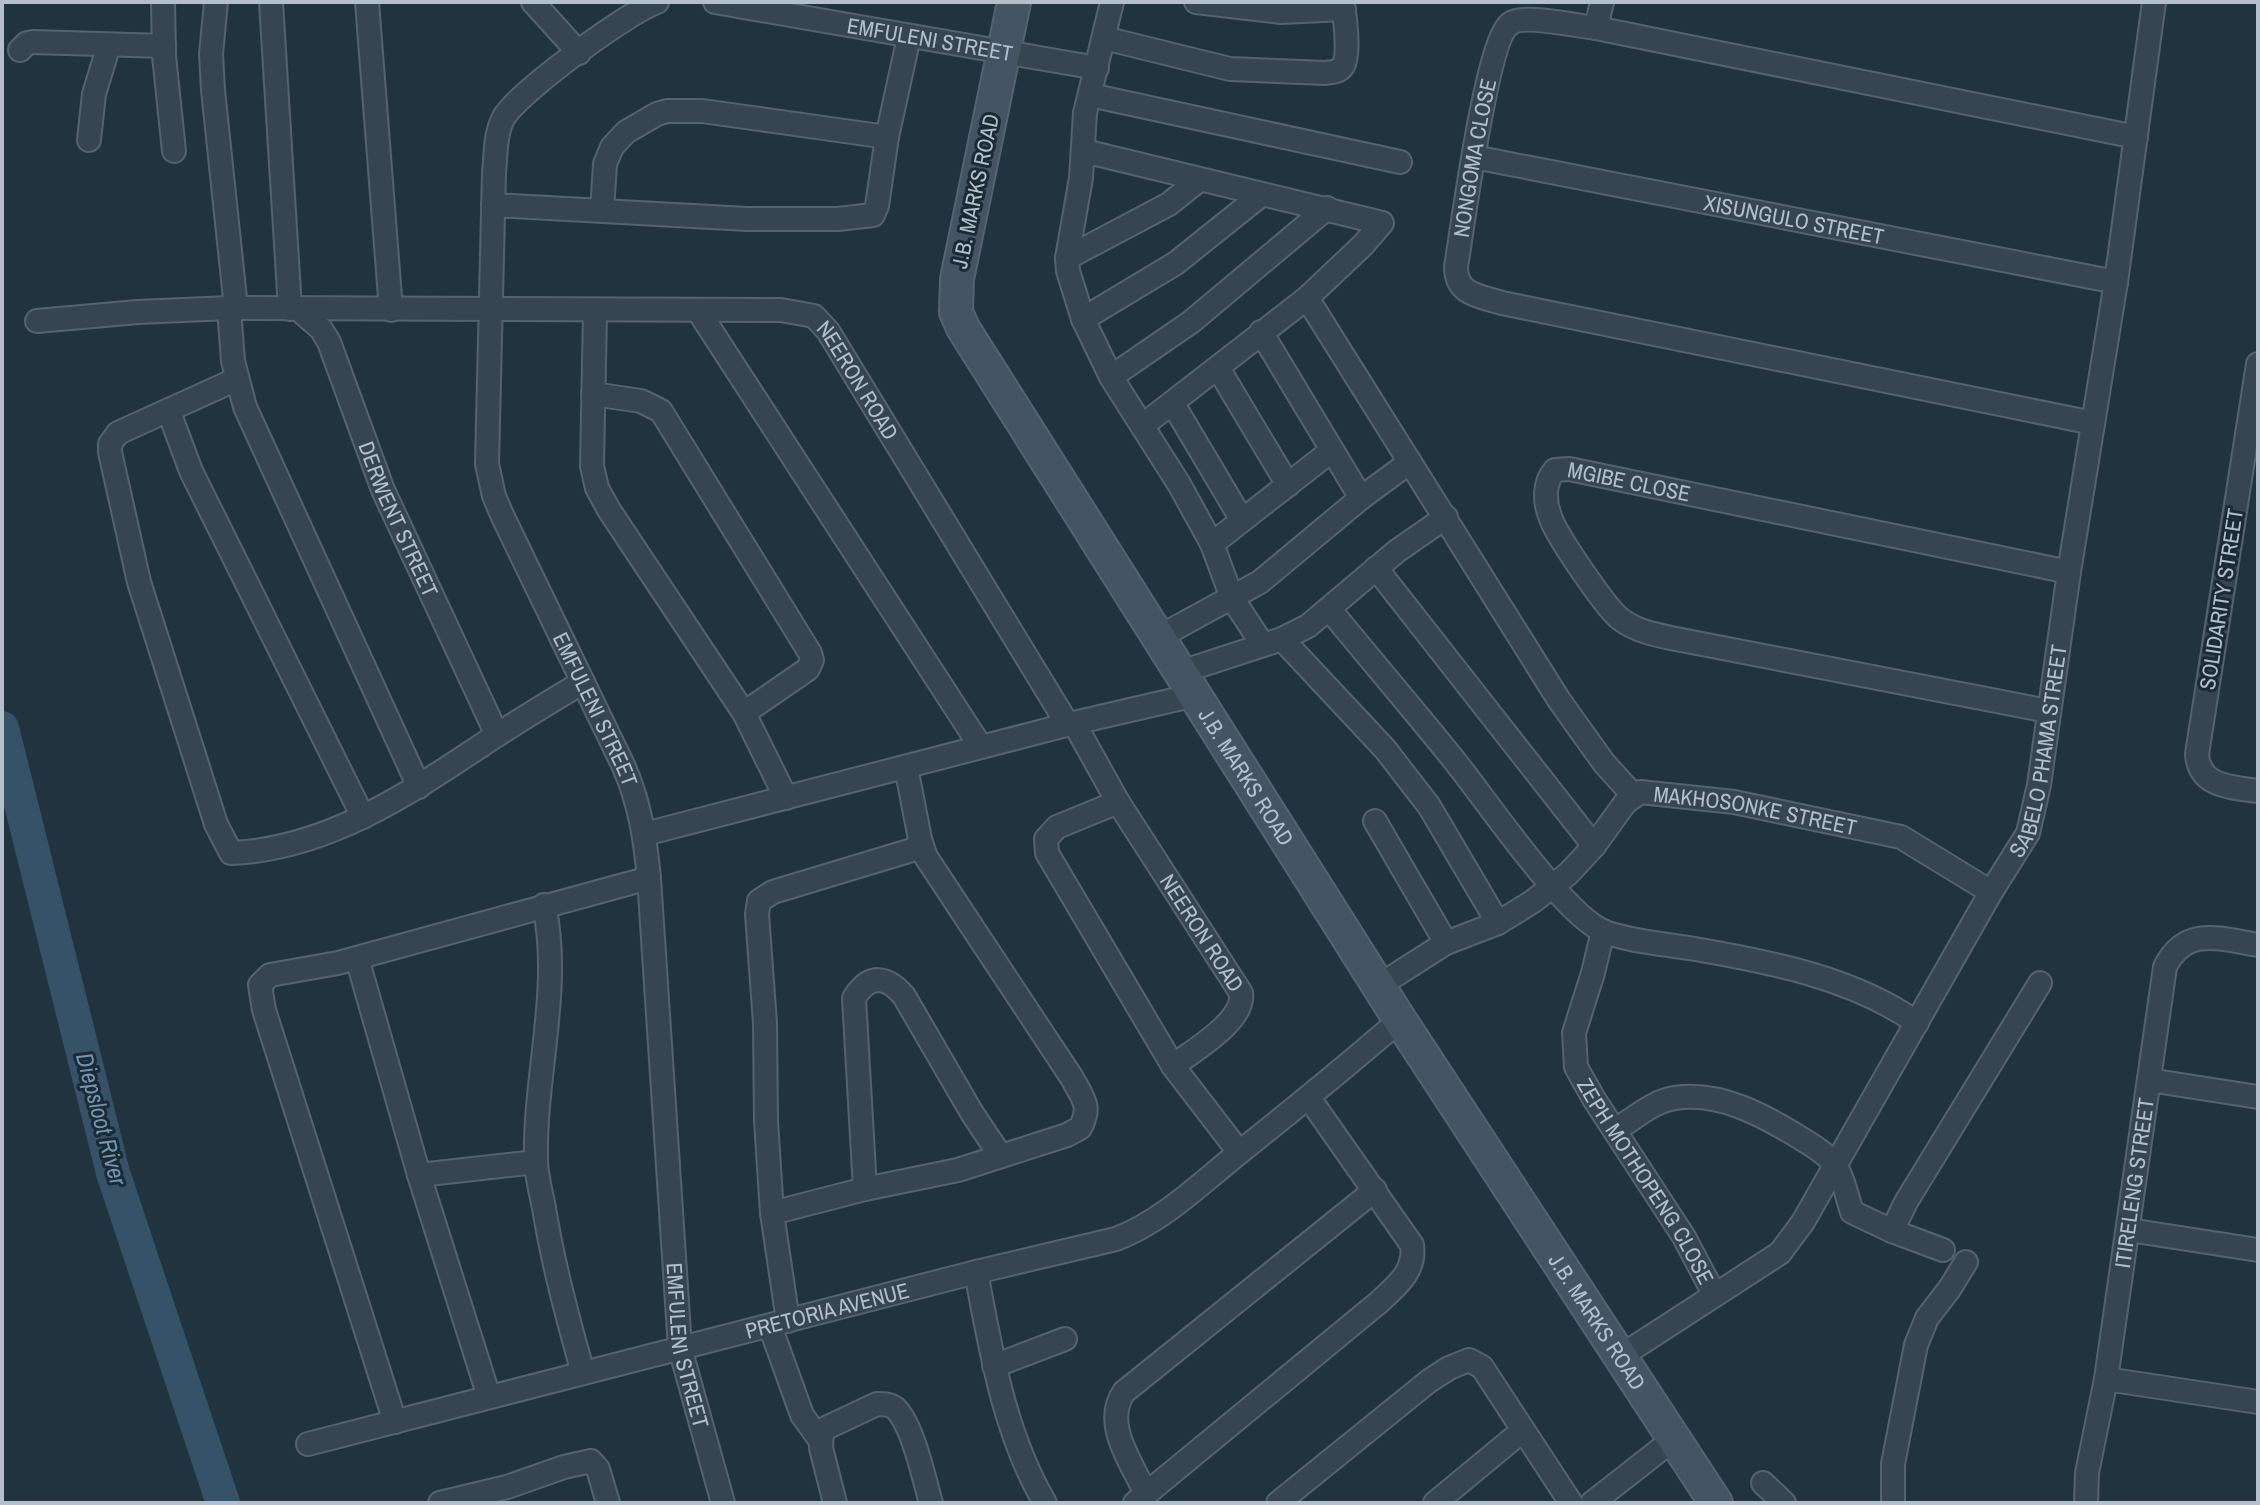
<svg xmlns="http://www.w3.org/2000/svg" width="2260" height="1505" viewBox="0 0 2260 1505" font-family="'Archivo Narrow',sans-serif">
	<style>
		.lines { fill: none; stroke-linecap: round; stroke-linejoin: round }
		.river { stroke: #355268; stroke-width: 34 }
		.street-casing { stroke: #55636e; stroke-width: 26 }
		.secondary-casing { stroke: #55636e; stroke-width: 36 }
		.street { stroke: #374550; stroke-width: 22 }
		.secondary { stroke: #445463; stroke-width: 32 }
		.labels { text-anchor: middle; stroke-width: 6; stroke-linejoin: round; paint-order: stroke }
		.street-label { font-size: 22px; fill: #b3c0cb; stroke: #1c2a35 }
		.water-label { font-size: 24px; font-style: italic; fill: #7096b0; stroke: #1c2a35 }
	</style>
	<rect width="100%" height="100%" fill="#223340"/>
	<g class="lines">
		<!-- river -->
		<path class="river" d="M2 728 113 1173 223 1503"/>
		<defs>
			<g id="street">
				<path d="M163 2 164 56 174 151"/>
				<path d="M216 2 211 54 213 90 236 308"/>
				<path d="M271 2 290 309"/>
				<path d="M367 2 391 310"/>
				<path d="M533 2 579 53"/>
				<path id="s1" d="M657 2C628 12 519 92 504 117 495 133 496 154 494 172L487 464 494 496 502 515 624 767C640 804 645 838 649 878L680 1348 723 1503"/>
				<path id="s2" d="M715 2 1097 68"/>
				<path d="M1112 2 1085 113 1081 178 1067 258 1068 271 1083 319 1111 377 1179 484 1212 544 1232 598 1263 645"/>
				<path d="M1196 2 1281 12 1344 9"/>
				<path d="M1596 28 1602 2"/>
				<path d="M1104 38 1230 69 1325 73C1332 72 1339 72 1343 66 1350 55 1345 14 1342 2"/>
				<path d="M20 50 27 43 33 42 164 46"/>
				<path d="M1090 95 1400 162"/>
				<path d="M89 140 94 94 109 45"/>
				<path d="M1084 151 1382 223 1363 245 1307 298 1142 426"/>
				<path id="s3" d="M1474 157 2116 282"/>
				<path d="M493 205 747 219H838L873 215 877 206 887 137 909 37"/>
				<path d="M602 211 605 164 612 147 626 132 657 114 667 111H702L887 137"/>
				<path d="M1067 258 1169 204 1199 180"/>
				<path d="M1307 298 1559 700 1604 763 1633 795"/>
				<path d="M229 308 233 361 245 407 419 787"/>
				<path id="s4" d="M298 309 321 329 329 342 383 490 497 735"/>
				<path d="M595 311 592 466 597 488 609 510 744 713 786 798"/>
				<path d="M699 312 981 747"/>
				<path d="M1083 319 1176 263 1261 195"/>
				<path id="s5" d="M37 321 138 312 229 308 781 310 814 316 828 331 1068 725"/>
				<path d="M1261 332 1361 498"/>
				<path d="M2258 364 2197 754C2199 787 2231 787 2258 791"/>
				<path d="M1218 368 1288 485"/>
				<path d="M1111 377 1191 322 1327 208"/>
				<path d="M237 379 118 433 110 444V452L139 582 216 824 231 853C330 849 414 790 494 737 523 718 553 700 583 682"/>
				<path d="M593 394 641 401 661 411 810 653 812 660 808 669 744 713"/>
				<path d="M1173 404 1242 520"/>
				<path d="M169 412 191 471 363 817"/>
				<path id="s6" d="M2093 423 1502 303C1480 296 1456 295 1456 267 1462 231 1487 37 1511 23 1525 14 1577 26 1596 28L2136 137"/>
				<path d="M1212 544 1331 451"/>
				<path d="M1376 568 1594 846"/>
				<path d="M1330 610C1371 660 1413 709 1454 760 1485 798 1564 916 1605 932 1633 942 1666 944 1695 949 1770 962 1854 978 1917 1023"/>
				<path d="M1159 637 1260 582 1361 498 1410 462"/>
				<path d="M1282 639 1385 749 1429 806 1498 923"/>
				<path d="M1181 672 1282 639 1308 626 1397 551 1446 517"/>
				<path id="s7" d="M2048 711 1676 639C1656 635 1635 631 1619 618 1605 606 1555 534 1550 516 1544 501 1544 482 1555 470L1569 469 2069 572"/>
				<path id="s8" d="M1074 723 1118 802 1241 993C1245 1021 1194 1050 1173 1066"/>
				<path d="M1118 802 1057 827 1046 839 1047 853 1173 1066 1239 1152"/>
				<path d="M1375 821 1446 943"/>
				<path d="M645 834 1074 723 1195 695"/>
				<path d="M544 905C562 988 534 1076 536 1160 536 1175 541 1192 544 1208 553 1264 568 1319 583 1373"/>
				<path id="s9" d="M1603 931 1593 973 1574 1033 1576 1067 1594 1099 1684 1237 1714 1294"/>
				<path d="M357 958 419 1175 489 1397"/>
				<path id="s10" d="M1380 985 1446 943 1498 923 1532 902 1568 874 1594 846 1625 803 1640 792 1734 802 1901 837 1991 892"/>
				<path d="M2149 1080 2258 1097"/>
				<path d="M1615 1130C1634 1119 1653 1101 1675 1098 1720 1091 1765 1116 1802 1139 1812 1145 1828 1155 1835 1165 1844 1178 1847 1198 1852 1212L1892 1231 1943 1250"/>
				<path d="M419 1175 536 1162"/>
				<path d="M865 1189 854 998C870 973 887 976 904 996L972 1113 1000 1155"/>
				<path d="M772 1213 865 1189 958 1170 1067 1135 1080 1128C1092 1106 1083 1099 1072 1078L926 857 920 839 906 767"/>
				<path d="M2129 1230 2258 1250"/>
				<path d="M1892 1231 1906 1202 2040 983"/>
				<path d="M976 1272C991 1351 1004 1433 1045 1503"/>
				<path d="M788 1321 772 1213 766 1121 765 1023 757 914 759 901 773 892 922 847"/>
				<path d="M770 1326 802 1415 820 1440"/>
				<path id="s11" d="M1621 1356 1780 1253 1803 1222 1991 892 2028 833 2039 785 2069 572 2116 282 2154 2"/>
				<path d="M994 1366 1065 1339"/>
				<path d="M2106 1379 2258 1402"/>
				<path d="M395 1422 264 1010 260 985 270 975 338 963 649 878"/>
				<path id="s12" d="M308 1444 976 1272 1116 1239C1163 1221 1200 1184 1240 1152 1294 1109 1348 1065 1400 1020"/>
				<path d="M1763 1483 1784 1503"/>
				<path d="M1146 1494C1132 1463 1102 1424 1124 1392L1375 1190"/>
				<path d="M440 1503 507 1487 564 1467 591 1461 598 1469 608 1503"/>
				<path d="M835 1503 821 1448 822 1432 826 1428 877 1404C884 1404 890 1404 895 1408 913 1425 924 1479 931 1503"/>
				<path d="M1135 1503 1378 1303C1395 1287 1416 1272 1412 1245L1309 1098"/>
				<path d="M1278 1503 1429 1381 1449 1368 1469 1360 1482 1367 1571 1503"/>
				<path d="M1435 1503 1522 1431"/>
				<path d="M1592 1503 1675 1438"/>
				<path d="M1893 1503V1464L1916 1345 1927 1318 1950 1288 1966 1262"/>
				<path id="s13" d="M2086 1503 2087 1473 2106 1379 2165 967C2186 925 2221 939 2258 945"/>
			</g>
			<g id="secondary">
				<path id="s14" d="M1014 2 957 279 956 312 963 328 1400 1020 1716 1503"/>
			</g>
		</defs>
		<!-- street casing -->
		<use href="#street" class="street-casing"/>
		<!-- secondary casing -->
		<use href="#secondary" class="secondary-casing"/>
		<!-- street -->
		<use href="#street" class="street"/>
		<!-- secondary -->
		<use href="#secondary" class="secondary"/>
	</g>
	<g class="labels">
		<!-- street labels -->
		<g class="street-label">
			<text dy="8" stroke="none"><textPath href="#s2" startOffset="218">EMFULENI STREET</textPath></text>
			<text dy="8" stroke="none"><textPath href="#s6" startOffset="778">NONGOMA CLOSE</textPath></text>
			<text transform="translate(975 191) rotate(-78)" y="8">J.B. MARKS ROAD</text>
			<text dy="8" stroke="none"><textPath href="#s3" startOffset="326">XISUNGULO STREET</textPath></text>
			<text dy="8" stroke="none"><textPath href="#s5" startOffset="856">NEERON ROAD</textPath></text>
			<text dy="8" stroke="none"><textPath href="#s7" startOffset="688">MGIBE CLOSE</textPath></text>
			<text dy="8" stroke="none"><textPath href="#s4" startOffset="236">DERWENT STREET</textPath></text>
			<text transform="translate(2221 599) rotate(-81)" y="8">SOLIDARITY STREET</text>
			<text dy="8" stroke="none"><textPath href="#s1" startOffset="810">EMFULENI STREET</textPath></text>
			<text dy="8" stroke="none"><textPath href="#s11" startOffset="760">SABELO PHAMA STREET</textPath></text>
			<text dy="8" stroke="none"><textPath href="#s14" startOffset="864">J.B. MARKS ROAD</textPath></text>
			<text dy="8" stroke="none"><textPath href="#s10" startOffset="446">MAKHOSONKE STREET</textPath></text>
			<text dy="8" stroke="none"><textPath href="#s8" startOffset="246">NEERON ROAD</textPath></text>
			<text dy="8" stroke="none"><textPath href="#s9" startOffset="274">ZEPH MOTHOPENG CLOSE</textPath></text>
			<text dy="8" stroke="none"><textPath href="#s13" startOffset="324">ITIRELENG STREET</textPath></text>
			<text dy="8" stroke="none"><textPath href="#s12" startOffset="536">PRETORIA AVENUE</textPath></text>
			<text dy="8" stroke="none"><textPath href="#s14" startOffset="1512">J.B. MARKS ROAD</textPath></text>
			<text dy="8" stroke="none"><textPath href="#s1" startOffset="1458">EMFULENI STREET</textPath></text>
		</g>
		<!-- water labels -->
		<g class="water-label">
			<text transform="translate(101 1119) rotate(75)" y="8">Diepsloot River</text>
		</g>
	</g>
	<!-- border -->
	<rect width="2260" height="1505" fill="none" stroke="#b3c0cb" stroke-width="8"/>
</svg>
